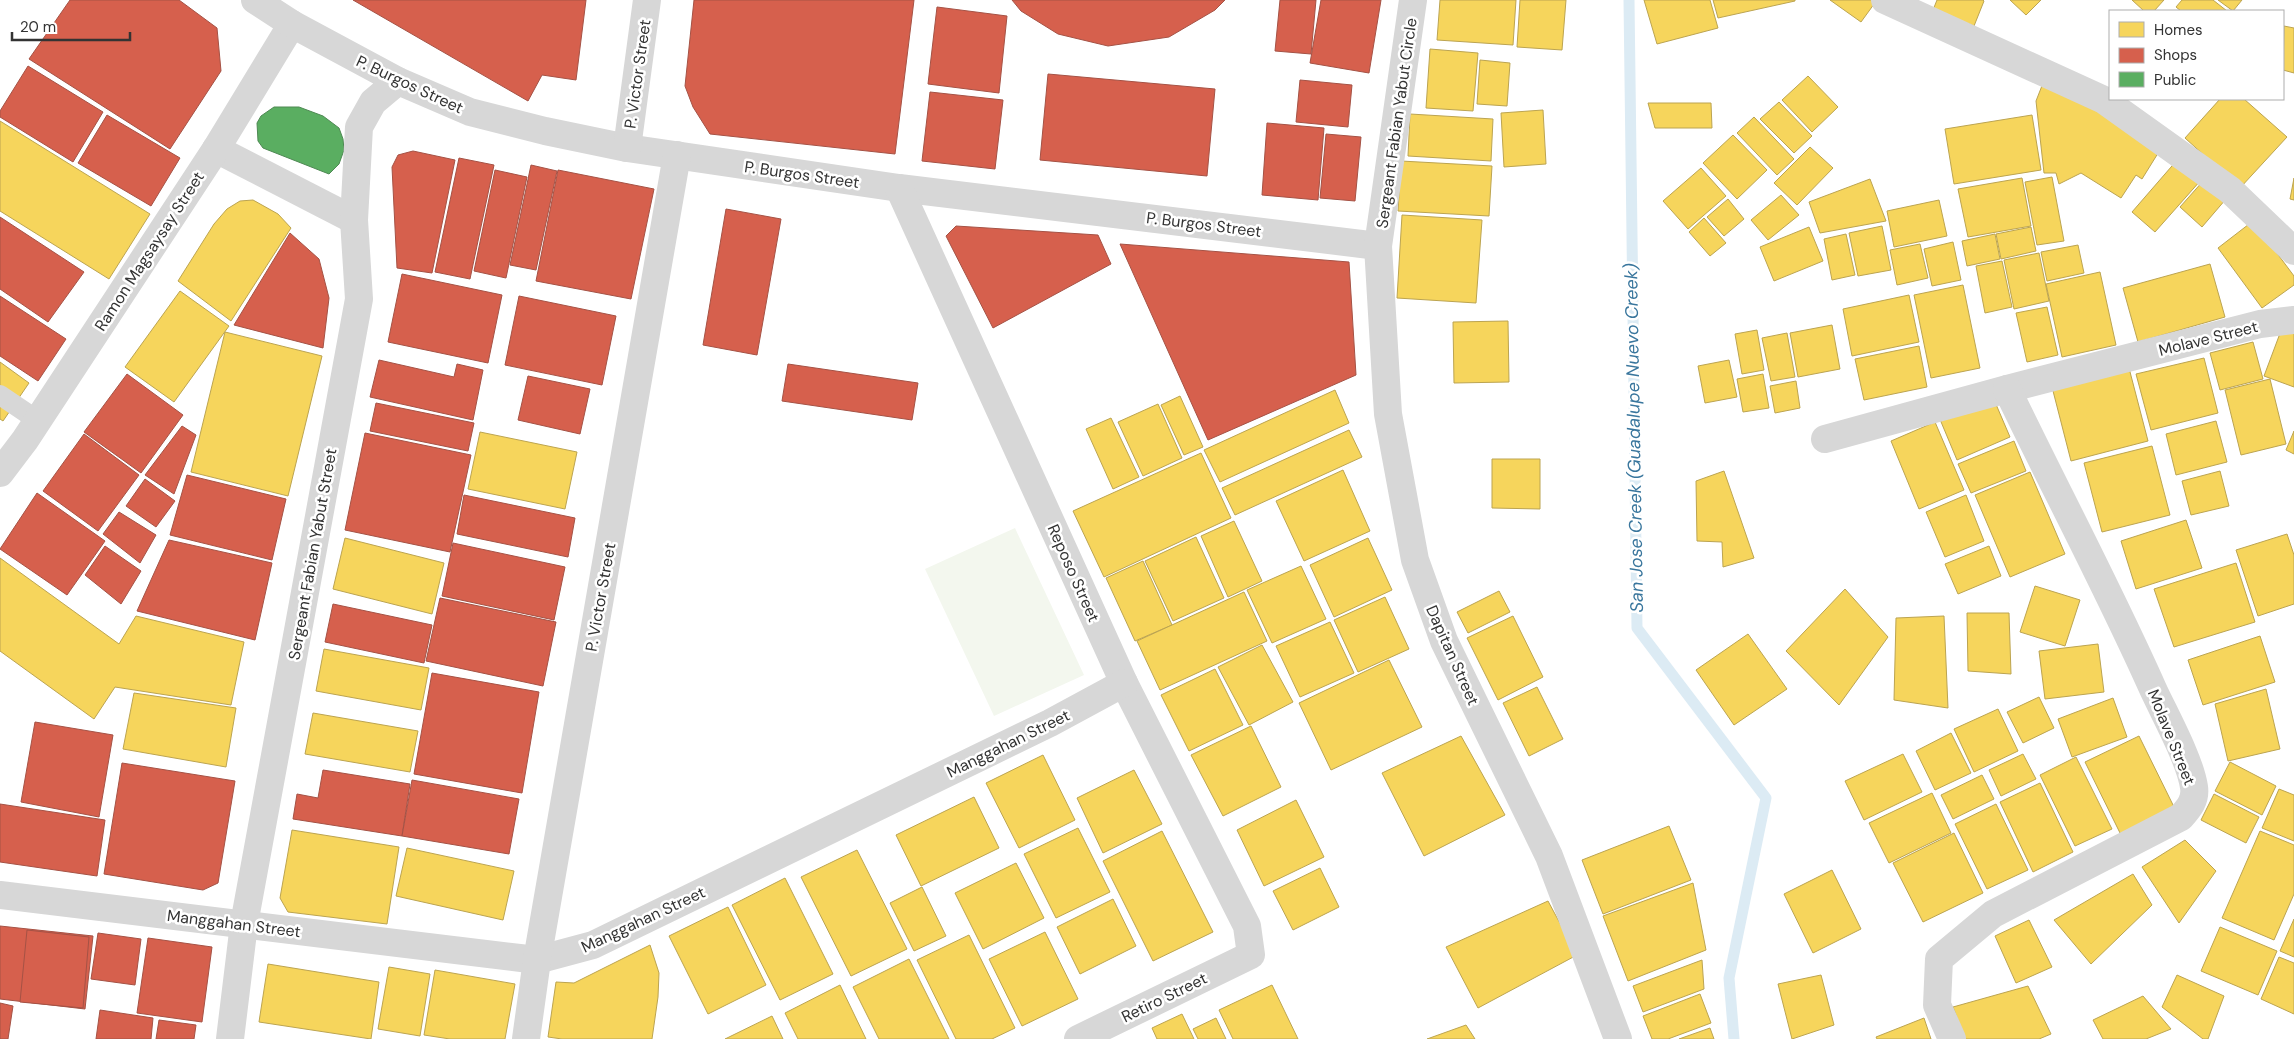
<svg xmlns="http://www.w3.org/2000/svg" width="2294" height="1039" viewBox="0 0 2294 1039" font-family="'DM Sans',sans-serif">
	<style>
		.green { fill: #f3f7ee }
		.homes { fill: #f6d55c; stroke: #bca450 }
		.shops { fill: #d6604d; stroke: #a55245 }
		.public { fill: #5aae61; stroke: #4e8953 }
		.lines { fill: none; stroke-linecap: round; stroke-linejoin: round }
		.stream { stroke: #dcebf4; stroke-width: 11 }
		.service { stroke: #d7d7d7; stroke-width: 20 }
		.pedestrian { stroke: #d7d7d7; stroke-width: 28 }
		.minor { stroke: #d7d7d7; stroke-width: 28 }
		.tertiary { stroke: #d7d7d7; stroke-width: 28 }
		.labels { text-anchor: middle; stroke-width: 5; stroke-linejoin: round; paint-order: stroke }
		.street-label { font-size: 16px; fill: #333; stroke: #fff }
		.water-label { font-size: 18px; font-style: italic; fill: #39769d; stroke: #fff }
	</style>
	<rect width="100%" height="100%" fill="#fff"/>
	<!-- green -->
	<path class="green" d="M1015 528 1084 675 994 716 925 569Z"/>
	<!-- homes -->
	<g class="homes">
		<path d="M1440 0H1516L1513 45 1437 40Z"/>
		<path d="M1520 0H1566L1562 50 1517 47Z"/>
		<path d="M1644 0H1710L1718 28 1657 44Z"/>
		<path d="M1713 0H1795V1L1718 18Z"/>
		<path d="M1830 0H1877L1861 22Z"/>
		<path d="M1937 0H1983L1984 1 1974 26 1933 10Z"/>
		<path d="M2010 0H2041L2026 15Z"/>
		<path d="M2132 0H2164L2154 11H2144Z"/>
		<path d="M2182 0H2213L2227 11H2181L2176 7Z"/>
		<path d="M2218 0H2242L2233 11Z"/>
		<path d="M2284 26 2294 28V73L2283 70Z"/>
		<path d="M1430 49 1478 53 1473 111 1426 108Z"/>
		<path d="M1480 60 1510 63 1507 106 1477 104Z"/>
		<path d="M1808 76 1838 107 1812 132 1782 100Z"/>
		<path d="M2045 78 2160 150 2142 179 2136 175 2121 198 2081 173 2059 184 2056 173H2044L2036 101Z"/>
		<path d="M2220 99H2244L2287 137 2240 188 2185 138Z"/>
		<path d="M1779 102 1812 136 1794 153 1760 119Z"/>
		<path d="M1648 103H1711L1712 128H1655Z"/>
		<path d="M1543 110 1546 164 1504 167 1501 113Z"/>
		<path d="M1410 114 1493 119 1491 161 1408 156Z"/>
		<path d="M2032 115 2041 170 1954 184 1945 129Z"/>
		<path d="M1754 117 1794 159 1777 175 1737 133Z"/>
		<path d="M0 121 150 214 109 279 0 211Z"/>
		<path d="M1733 135 1767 170 1737 199 1703 163Z"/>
		<path d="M1810 147 1833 168 1797 205 1774 183Z"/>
		<path d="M2178 159 2201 180 2155 232 2132 212Z"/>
		<path d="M1401 161 1492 166 1489 216 1398 211Z"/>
		<path d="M1701 168 1726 196 1688 229 1663 201Z"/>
		<path d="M2052 177 2064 241 2037 245 2025 182Z"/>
		<path d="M2022 178 2031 226 1968 237 1958 189Z"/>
		<path d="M2294 178V200L2290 199Z"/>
		<path d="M1870 179 1886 221 1820 233 1809 202Z"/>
		<path d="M2204 180 2226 199 2202 227 2180 207Z"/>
		<path d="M1781 195 1799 215 1768 240 1751 220Z"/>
		<path d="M1728 199 1744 219 1724 236 1707 217Z"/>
		<path d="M253 200 278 214 291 228 231 321 178 281 214 224 227 209 240 201Z"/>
		<path d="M1939 200 1947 236 1894 247 1887 211Z"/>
		<path d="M1402 215 1482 220 1476 303 1397 298Z"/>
		<path d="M1704 218 1726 243 1710 256 1689 232Z"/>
		<path d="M2253 221 2294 276V285L2262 308 2218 248Z"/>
		<path d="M1882 226 1891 270 1858 276 1849 233Z"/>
		<path d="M1809 227 1823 261 1774 281 1760 247Z"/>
		<path d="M2031 227 2036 251 2001 259 1996 234Z"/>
		<path d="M1846 234 1855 275 1832 280 1824 239Z"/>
		<path d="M1995 234 2000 259 1967 266 1962 241Z"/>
		<path d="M1953 242 1961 280 1932 286 1924 249Z"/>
		<path d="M1920 244 1928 278 1897 285 1890 250Z"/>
		<path d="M2078 245 2084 273 2047 281 2041 252Z"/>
		<path d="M2039 253 2049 301 2014 309 2004 260Z"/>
		<path d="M2002 261 2012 307 1985 313 1976 266Z"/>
		<path d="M2210 264 2225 317 2138 342 2123 288Z"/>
		<path d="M2100 272 2116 345 2062 357 2046 284Z"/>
		<path d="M1963 285 1980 368 1931 378 1914 295Z"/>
		<path d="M180 291 229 326 174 402 125 367Z"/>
		<path d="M1909 295 1919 342 1852 356 1843 309Z"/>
		<path d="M2047 307 2058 355 2027 362 2016 313Z"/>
		<path d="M1508 321 1509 382 1454 383 1453 322Z"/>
		<path d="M1832 325 1840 369 1798 377 1790 333Z"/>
		<path d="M2282 328 2294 333V387L2264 376Z"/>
		<path d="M1757 330 1764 370 1742 374 1735 334Z"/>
		<path d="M225 332 322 356 288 496 191 472Z"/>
		<path d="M1787 333 1795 377 1771 381 1762 338Z"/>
		<path d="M2253 342 2263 379 2220 390 2210 353Z"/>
		<path d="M1919 346 1927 387 1864 400 1855 359Z"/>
		<path d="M2204 358 2218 413 2151 430 2136 374Z"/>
		<path d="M1729 360 1737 397 1705 403 1698 366Z"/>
		<path d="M0 362 29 383 3 421 0 419Z"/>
		<path d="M2129 368 2148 441 2071 461 2052 387Z"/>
		<path d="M1763 374 1769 408 1743 412 1737 379Z"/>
		<path d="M2270 379 2286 444 2241 455 2225 390Z"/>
		<path d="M1796 381 1800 408 1775 413 1770 386Z"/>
		<path d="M1335 390 1349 423 1220 482 1204 450Z"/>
		<path d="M1992 395 2010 437 1957 460 1939 417Z"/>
		<path d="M1180 396 1203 447 1184 455 1161 405Z"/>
		<path d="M1158 404 1182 458 1143 476 1118 422Z"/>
		<path d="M1111 418 1139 477 1113 489 1086 429Z"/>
		<path d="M2216 421 2227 462 2176 475 2166 434Z"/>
		<path d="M1935 422 1964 490 1919 509 1891 441Z"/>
		<path d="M1349 430 1362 457 1235 515 1222 488Z"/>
		<path d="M2294 431V454L2286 450Z"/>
		<path d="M480 432 577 452 565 509 468 489Z"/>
		<path d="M2014 441 2026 471 1971 493 1958 464Z"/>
		<path d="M2152 446 2170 515 2102 532 2084 463Z"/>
		<path d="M1201 453 1231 518 1104 577 1073 511Z"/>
		<path d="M1492 459H1540V509L1492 508Z"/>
		<path d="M1343 470 1370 531 1304 561 1276 501Z"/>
		<path d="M1724 471 1754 558 1723 567 1722 542 1697 541 1696 481Z"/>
		<path d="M2220 471 2229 506 2191 515 2182 481Z"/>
		<path d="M2030 472 2065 554 2010 577 1975 495Z"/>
		<path d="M1966 495 1984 541 1945 557 1926 512Z"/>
		<path d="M2186 520 2202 568 2136 589 2121 541Z"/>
		<path d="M1234 521 1262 581 1228 597 1201 536Z"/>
		<path d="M2287 534 2294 555V604L2258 616 2236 550Z"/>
		<path d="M1196 537 1224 598 1173 621 1145 561Z"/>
		<path d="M345 538 444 563 432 614 333 589Z"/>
		<path d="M1368 538 1392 590 1334 617 1310 565Z"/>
		<path d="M1989 546 2001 576 1958 594 1945 564Z"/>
		<path d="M0 558 119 644 136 616 244 642 231 705 115 687 94 719 0 651Z"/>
		<path d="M1143 561 1172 625 1135 641 1106 578Z"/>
		<path d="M2236 563 2255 622 2174 647 2154 589Z"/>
		<path d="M1301 566 1326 619 1272 643 1247 590Z"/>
		<path d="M2035 586 2080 600 2065 646 2020 632Z"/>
		<path d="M1845 589 1888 637 1839 705 1786 651Z"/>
		<path d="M1499 591 1510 612 1468 633 1457 612Z"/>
		<path d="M1244 592 1267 641 1160 690 1137 641Z"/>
		<path d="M1385 597 1409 649 1358 672 1334 620Z"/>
		<path d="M1967 613H2009L2011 674 1968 671Z"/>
		<path d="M1513 616 1543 677 1498 700 1467 638Z"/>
		<path d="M1944 616 1948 708 1894 700 1896 618Z"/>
		<path d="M1330 622 1354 673 1300 697 1276 646Z"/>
		<path d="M1748 634 1787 689 1734 725 1696 670Z"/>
		<path d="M2260 636 2275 682 2203 705 2188 660Z"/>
		<path d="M2098 644 2104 692 2045 699 2039 651Z"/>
		<path d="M1262 645 1293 702 1249 725 1218 667Z"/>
		<path d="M324 649 429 668 421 710 316 691Z"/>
		<path d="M1389 660 1422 727 1331 770 1299 703Z"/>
		<path d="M1215 669 1243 725 1189 751 1161 695Z"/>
		<path d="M1537 687 1563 739 1529 756 1503 703Z"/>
		<path d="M2266 689 2280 749 2228 761 2215 704Z"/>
		<path d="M134 693 236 708 226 767 123 749Z"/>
		<path d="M2039 697 2054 728 2023 743 2007 712Z"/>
		<path d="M2113 698 2127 737 2072 757 2058 719Z"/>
		<path d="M1998 709 2018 751 1974 772 1954 729Z"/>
		<path d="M313 713 418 731 410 772 305 754Z"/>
		<path d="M1251 726 1281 787 1223 816 1191 755Z"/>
		<path d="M1951 733 1971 773 1935 790 1916 751Z"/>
		<path d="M1461 736 1505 815 1424 856 1382 773Z"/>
		<path d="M2139 736 2176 811 2122 837 2085 762Z"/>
		<path d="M1903 754 1922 792 1864 820 1845 781Z"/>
		<path d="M2023 754 2036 779 2001 796 1989 770Z"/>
		<path d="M1043 755 1075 820 1019 848 986 783Z"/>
		<path d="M2076 757 2112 829 2075 846 2040 775Z"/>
		<path d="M2230 762 2276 786 2262 815 2215 791Z"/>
		<path d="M1134 770 1162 824 1103 853 1077 798Z"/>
		<path d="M1982 775 1994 799 1953 819 1941 795Z"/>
		<path d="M2040 783 2073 852 2033 872 2000 802Z"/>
		<path d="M2279 789 2294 795V841L2262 828Z"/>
		<path d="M1932 793 1951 833 1889 863 1869 823Z"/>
		<path d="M2214 794 2259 817 2246 843 2201 820Z"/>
		<path d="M974 797 999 848 921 886 896 835Z"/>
		<path d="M1296 800 1324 857 1264 886 1237 830Z"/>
		<path d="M1996 804 2028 870 1987 889 1955 824Z"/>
		<path d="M1669 826 1691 880 1603 914 1582 860Z"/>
		<path d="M1078 828 1110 892 1056 918 1024 854Z"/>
		<path d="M292 830 399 847 387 924 288 912 280 898Z"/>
		<path d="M1162 831 1213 932 1153 961 1103 861Z"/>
		<path d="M2260 831 2294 845V894L2274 940 2222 918Z"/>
		<path d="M1954 833 1983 893 1923 922 1893 863Z"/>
		<path d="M2185 840 2216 871 2179 923 2142 867Z"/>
		<path d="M407 848 514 871 503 920 396 896Z"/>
		<path d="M857 850 907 949 851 976 801 877Z"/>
		<path d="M1016 863 1044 918 983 949 955 893Z"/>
		<path d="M1320 868 1339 907 1293 930 1273 891Z"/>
		<path d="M1832 870 1861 929 1813 953 1784 894Z"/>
		<path d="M2133 874 2152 905 2091 964 2054 920Z"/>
		<path d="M785 878 833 974 780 1000 732 905Z"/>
		<path d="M1693 883 1706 950 1628 981 1603 916Z"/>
		<path d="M922 887 946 936 914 951 890 903Z"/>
		<path d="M1113 899 1136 946 1080 974 1057 927Z"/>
		<path d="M1548 901 1577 955 1478 1008 1446 947Z"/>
		<path d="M728 907 766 985 708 1014 669 936Z"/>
		<path d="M2294 919V957L2280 951Z"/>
		<path d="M2029 920 2052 967 2016 983 1995 936Z"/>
		<path d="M2220 927 2277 951 2258 995 2201 971Z"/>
		<path d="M1045 932 1078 999 1022 1026 989 959Z"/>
		<path d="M969 935 1015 1028 992 1039H956L917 960Z"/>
		<path d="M650 945 659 973 658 997 652 1039H562L548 1037 556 982 574 983Z"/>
		<path d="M2279 957 2294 963V1014L2261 999Z"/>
		<path d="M909 959 949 1039H879L853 987Z"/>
		<path d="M1702 960 1704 989 1643 1012 1633 986Z"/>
		<path d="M268 964 379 982 371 1039 259 1022Z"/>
		<path d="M389 967 430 974 420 1036 378 1029Z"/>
		<path d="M435 970 515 984 505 1039H450L424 1035Z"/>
		<path d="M1821 975 1834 1025 1792 1039 1778 984Z"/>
		<path d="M2177 975 2224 996 2208 1039H2203L2162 1007Z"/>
		<path d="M840 985 866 1039H798L785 1013Z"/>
		<path d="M1272 985 1298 1039H1233L1219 1010Z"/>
		<path d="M2028 986 2051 1034 2039 1039H1965L1953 1007Z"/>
		<path d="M1700 994 1711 1023 1668 1039H1652L1643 1016Z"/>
		<path d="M2143 996 2171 1029 2146 1039H2103L2093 1020Z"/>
		<path d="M1182 1014 1194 1039H1157L1152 1028Z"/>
		<path d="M772 1016 783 1039H725Z"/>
		<path d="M1216 1018 1226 1039H1198L1193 1029Z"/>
		<path d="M1924 1018 1931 1039H1877L1876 1037Z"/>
		<path d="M1466 1025 1475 1039H1427Z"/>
		<path d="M1710 1028 1714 1039H1679Z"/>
	</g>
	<!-- shops -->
	<g class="shops">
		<path d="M70 0H179L217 28 221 71 170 149 29 59Z"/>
		<path d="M353 0H586L576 80 542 75 528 101Z"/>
		<path d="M694 0H914L895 154 710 134 693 107 685 86Z"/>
		<path d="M1012 0H1225L1215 10 1169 37 1108 46 1058 34 1021 11Z"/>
		<path d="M1280 0H1316L1311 54 1275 51Z"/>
		<path d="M1321 0H1381L1369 73 1310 63Z"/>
		<path d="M937 7 1007 16 999 93 928 84Z"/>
		<path d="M28 66 103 112 73 162 0 117V111Z"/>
		<path d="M1048 74 1215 89 1207 176 1040 160Z"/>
		<path d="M1300 80 1352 85 1348 127 1296 122Z"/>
		<path d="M930 92 1003 100 995 169 922 161Z"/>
		<path d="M107 115 180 158 151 206 78 163Z"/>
		<path d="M1267 123 1324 128 1318 200 1262 195Z"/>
		<path d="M1326 134 1361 137 1355 201 1320 198Z"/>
		<path d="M413 151 455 160 432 273 397 268 392 167 398 155Z"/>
		<path d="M459 158 494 165 470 279 435 272Z"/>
		<path d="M531 165 557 171 536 270 510 265Z"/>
		<path d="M495 170 527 177 506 278 474 271Z"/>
		<path d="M558 170 654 189 631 299 536 281Z"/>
		<path d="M726 209 781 219 757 355 703 345Z"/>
		<path d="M0 217 84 272 48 322 0 289Z"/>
		<path d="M956 226 1098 235 1111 264 993 328 946 236Z"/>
		<path d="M290 233 319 259 329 298 323 348 234 325Z"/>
		<path d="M1120 244 1349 262 1356 375 1208 440Z"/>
		<path d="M402 274 502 295 488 363 388 342Z"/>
		<path d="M0 296 66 339 38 381 0 356Z"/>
		<path d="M519 296 616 316 602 385 505 365Z"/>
		<path d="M379 360 454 377 457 364 483 370 473 420 370 397Z"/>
		<path d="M788 364 918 383 912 420 782 401Z"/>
		<path d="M127 374 183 415 141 473 84 432Z"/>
		<path d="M528 376 590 389 580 434 518 420Z"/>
		<path d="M376 403 474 423 468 451 370 431Z"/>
		<path d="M182 426 196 435 174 494 145 475Z"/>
		<path d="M365 433 471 455 450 552 345 530Z"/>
		<path d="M84 434 139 475 98 531 43 491Z"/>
		<path d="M187 475 286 499 272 560 170 535Z"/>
		<path d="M145 479 175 501 156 527 126 506Z"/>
		<path d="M37 493 105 541 67 595 0 549Z"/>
		<path d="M464 495 575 518 568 557 457 534Z"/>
		<path d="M119 512 156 535 140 563 103 534Z"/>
		<path d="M169 540 272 563 255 640 137 611Z"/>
		<path d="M453 543 565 567 554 620 442 596Z"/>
		<path d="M105 546 141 571 121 604 85 575Z"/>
		<path d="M440 598 556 622 543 686 426 661Z"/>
		<path d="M333 604 432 625 424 663 325 642Z"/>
		<path d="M432 673 539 692 522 793 414 774Z"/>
		<path d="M35 722 113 735 99 817 21 802Z"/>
		<path d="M122 763 235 781 218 883 203 890 104 874Z"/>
		<path d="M323 770 410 784 402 836 293 819 297 794 318 798Z"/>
		<path d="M412 780 519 799 509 854 402 836Z"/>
		<path d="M0 804 105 820 97 876 0 862Z"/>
		<path d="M0 926 93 936 85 1009 0 999Z"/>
		<path d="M27 930 89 937 83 1008 20 1002Z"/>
		<path d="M98 933 141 939 135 985 91 979Z"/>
		<path d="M148 938 212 947 202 1022 137 1013Z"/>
		<path d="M0 1003 13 1006 8 1039H0Z"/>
		<path d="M100 1010 153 1018 151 1039H96Z"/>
		<path d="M159 1020 196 1025 194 1039H156Z"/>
	</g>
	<!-- public -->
	<path class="public" d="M274 107H299L323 116 339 128 343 139 344 150 339 164 329 174 263 148 258 141 257 123 261 116Z"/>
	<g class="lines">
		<!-- stream -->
		<path class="stream" d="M1629 0 1637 628 1766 798 1729 978 1734 1039"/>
		<!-- service -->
		<path class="service" d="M0 395 37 420"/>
		<!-- pedestrian -->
		<path class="pedestrian" d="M1885 0 2104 100 2230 190 2294 251"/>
		<!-- minor -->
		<g class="minor">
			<path d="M398 81 470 112 545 131 627 148 899 188 1378 246"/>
			<path d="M627 148 647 0"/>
			<path d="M216 149 354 220"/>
			<path d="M899 188 1124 683 1247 926 1251 955 1078 1039"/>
			<path d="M1825 439 2007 389 2260 324 2294 320"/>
			<path d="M0 473 25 440 216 149 292 24"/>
			<path d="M0 895 537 960 593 945 1050 723 1124 683"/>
			<path d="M526 1039 537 960 677 155"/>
			<path d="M1952 1039 1937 1005 1939 959 1993 914 2181 817C2189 808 2196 800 2194 787 2190 760 2165 715 2153 689 2108 588 2055 489 2007 389"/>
		</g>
		<!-- tertiary -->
		<g class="tertiary">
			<path d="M1413 0 1378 246 1388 414 1415 560 1444 641 1549 856 1618 1039"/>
			<path d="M230 1039 244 924 359 299 354 220 359 127 373 102 398 81 292 24 255 0"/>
		</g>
	</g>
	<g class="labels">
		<!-- street labels -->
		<g class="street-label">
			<text transform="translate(637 74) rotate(-82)" y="6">P. Victor Street</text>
			<text transform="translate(410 84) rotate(25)" y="6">P. Burgos Street</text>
			<text transform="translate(1396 123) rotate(-82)" y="6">Sergeant Fabian Yabut Circle</text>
			<text transform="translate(802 174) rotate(8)" y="6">P. Burgos Street</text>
			<text transform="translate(1204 224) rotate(7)" y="6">P. Burgos Street</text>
			<text transform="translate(149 251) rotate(-57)" y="6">Ramon Magsaysay Street</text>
			<text transform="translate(2208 338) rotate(-14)" y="6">Molave Street</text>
			<text transform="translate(312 554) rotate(-80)" y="6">Sergeant Fabian Yabut Street</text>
			<text transform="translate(1074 573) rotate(66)" y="6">Reposo Street</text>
			<text transform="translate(600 597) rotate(-80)" y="6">P. Victor Street</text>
			<text transform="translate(1453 655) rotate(66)" y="6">Dapitan Street</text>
			<text transform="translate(2172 737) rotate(68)" y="6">Molave Street</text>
			<text transform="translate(1008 743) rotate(-26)" y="6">Manggahan Street</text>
			<text transform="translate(643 919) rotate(-25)" y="6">Manggahan Street</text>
			<text transform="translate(234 923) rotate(7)" y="6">Manggahan Street</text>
			<text transform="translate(1164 997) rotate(-26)" y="6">Retiro Street</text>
		</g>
		<!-- water labels -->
		<g class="water-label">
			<text transform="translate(1634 438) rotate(-91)" y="6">San Jose Creek (Guadalupe Nuevo Creek)</text>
		</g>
	</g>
	<!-- legend -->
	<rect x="2109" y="10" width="175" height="90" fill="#ffffff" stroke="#adadad"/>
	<rect x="2119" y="22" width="25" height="15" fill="#f6d55c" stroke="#adadad"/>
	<text x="2154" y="35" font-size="15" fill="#333333">Homes</text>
	<rect x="2119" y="48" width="25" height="15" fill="#d6604d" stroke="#adadad"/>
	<text x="2154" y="60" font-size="15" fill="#333333">Shops</text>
	<rect x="2119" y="72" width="25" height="15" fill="#5aae61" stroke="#adadad"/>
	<text x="2154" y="85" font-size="15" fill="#333333">Public</text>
	<!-- scale -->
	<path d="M12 32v8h118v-8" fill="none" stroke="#333333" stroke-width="2.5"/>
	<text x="20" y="32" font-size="15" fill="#333333" stroke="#ffffff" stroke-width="4" paint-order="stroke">20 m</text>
</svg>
